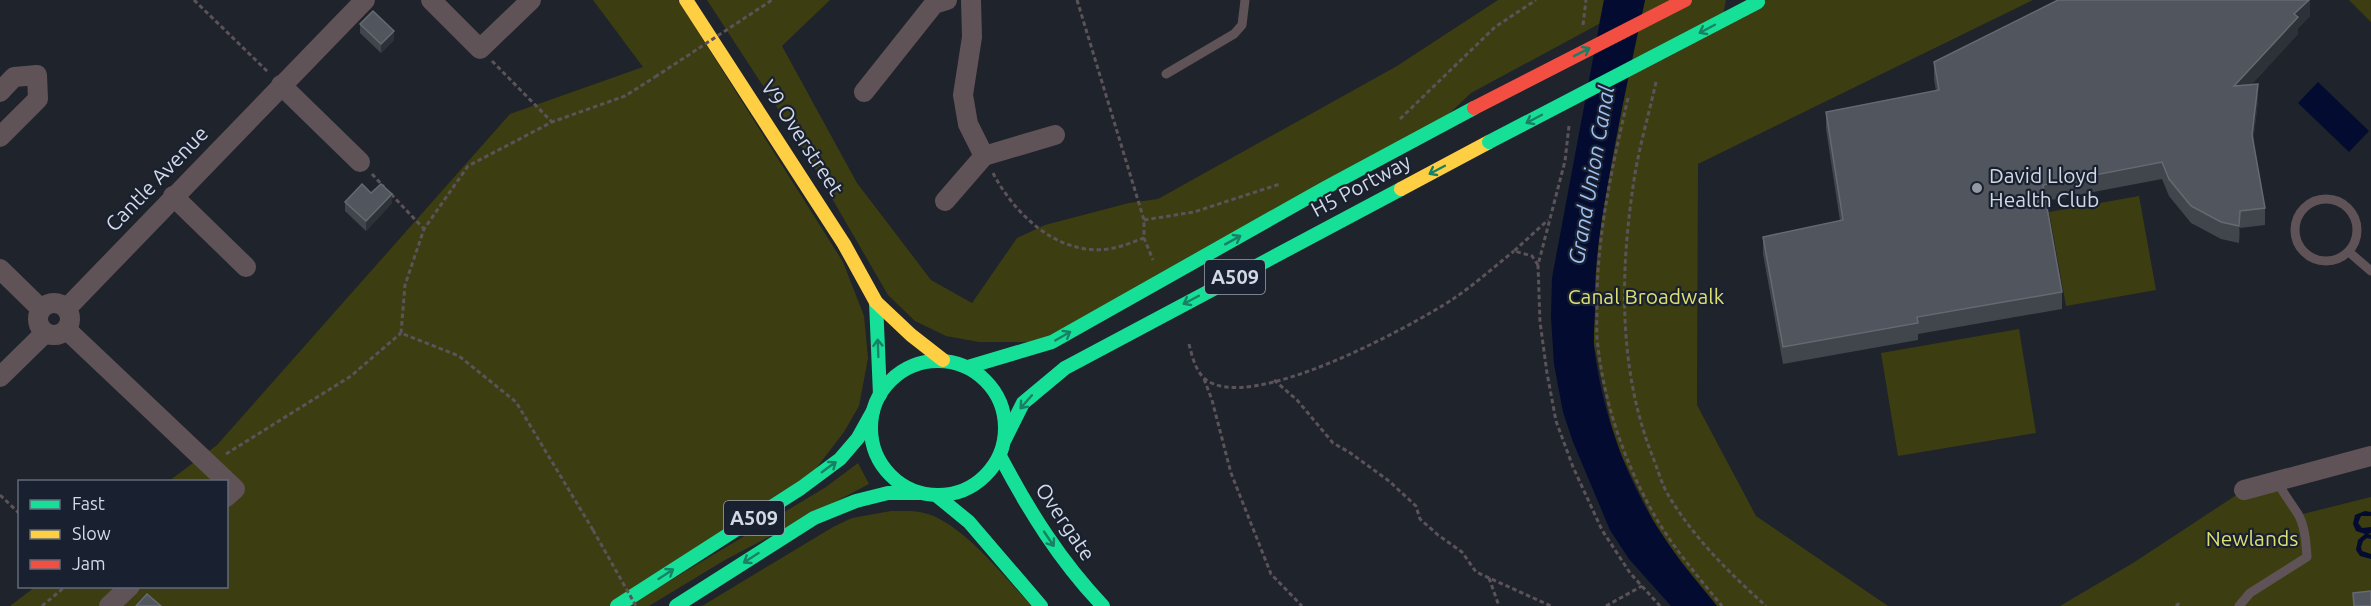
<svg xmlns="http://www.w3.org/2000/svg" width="2371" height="606" viewBox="0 0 2371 606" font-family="Ubuntu,sans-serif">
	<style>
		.green { fill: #3c3e11 }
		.water { fill: #030b30 }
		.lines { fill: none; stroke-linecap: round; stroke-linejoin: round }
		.path { stroke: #5b5359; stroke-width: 3; stroke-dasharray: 4.5 3; stroke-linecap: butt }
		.lane { stroke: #605357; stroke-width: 9 }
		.street { stroke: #605357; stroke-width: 20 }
		.fast { stroke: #16e098; stroke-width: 14 }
		.slow { stroke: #ffcf43; stroke-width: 14 }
		.path-bridge { stroke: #5b5359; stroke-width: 3; stroke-dasharray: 4.5 3; stroke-linecap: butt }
		.fast-bridge { stroke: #16e098; stroke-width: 14 }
		.jam-bridge { stroke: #f24e42; stroke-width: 14 }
		.wall { fill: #41454c }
		.shaded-wall { fill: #2d3138 }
		.building { fill: #51555d; stroke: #656a72; stroke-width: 1.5 }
		.oneway { stroke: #188064 }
		.poi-dot { fill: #9499a3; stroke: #192131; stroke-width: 2 }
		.labels { text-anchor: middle; stroke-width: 4.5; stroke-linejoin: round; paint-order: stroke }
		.shield { fill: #192131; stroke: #9ba2ae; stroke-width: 1.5 }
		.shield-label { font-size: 20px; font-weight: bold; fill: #d3d9e4 }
		.street-label { font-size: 21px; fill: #d3d9e4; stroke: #192131 }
		.poi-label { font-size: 21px; fill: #d3d9e4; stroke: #192131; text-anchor: start }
		.park-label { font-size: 21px; fill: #dddf72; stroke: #192131 }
		.water-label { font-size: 22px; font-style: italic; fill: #9ec0f2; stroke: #192131 }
	</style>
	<rect width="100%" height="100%" fill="#1f232b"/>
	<!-- green -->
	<g class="green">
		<path d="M593 0H678L843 262 864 316 868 358 859 406 844 432 801 488 618 606H10L35 587 226 586V482L169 481 217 445 510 114 643 67Z"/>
		<path d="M707 0H830L782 46 857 183 931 280 972 303 1017 238 1045 225 1129 203 1158 199 1397 66 1498 0H1604L1599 24 1471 93 1432 130 1052 342H979L946 336 915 321 888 295 797 138Z"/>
		<path d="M1645 0H1726L1722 20 1762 0H2033L1698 164 1697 405 1756 516 1888 606H1717L1680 561 1654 522 1621 455 1611 424 1594 345 1593 285 1596 250 1621 113Z"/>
		<path d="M2349 0H2371V22Z"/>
		<path d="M2139 196 2156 290 2066 306 2049 212Z"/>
		<path d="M2019 329 2036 433 1898 456 1881 353Z"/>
		<path d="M858 463 869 484 725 560 649 606H628L826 487Z"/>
		<path d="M2277 481 2299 515 2371 497V606H2060L2133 563 2244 490Z"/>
		<path d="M891 511C904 511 916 510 928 514 966 527 1004 577 1032 606H702L833 527 852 518Z"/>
	</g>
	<!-- water -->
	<g class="water">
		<path d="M1604 0H1645C1631 62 1618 125 1607 188 1600 229 1594 268 1595 310 1595 322 1593 334 1594 346 1601 407 1623 470 1654 522 1672 552 1695 579 1717 606H1671L1629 559 1610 530 1573 442 1563 412 1554 364 1551 317 1552 278Z"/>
		<path d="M2318 82 2369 131 2349 152 2298 103Z"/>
		<path d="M2365 511 2371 512V516H2361L2358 523 2362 528 2371 527V533L2368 534 2371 535V539L2367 538 2363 541 2361 547 2362 551 2371 554V559L2360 556 2356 550 2358 540 2365 534 2356 531 2353 524 2355 515Z"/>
	</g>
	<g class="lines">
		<!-- path -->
		<g class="path">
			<path d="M194 0 269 73"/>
			<path d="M1077 0 1144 220V238L1153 260"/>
			<path d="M1583 25 1586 0"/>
			<path d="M492 61 552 122"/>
			<path d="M1656 82C1649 114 1639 147 1634 180 1620 271 1618 368 1652 455 1657 467 1661 482 1667 493 1692 536 1730 574 1766 606"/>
			<path d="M1628 98C1612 167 1596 239 1597 310 1597 322 1596 335 1598 347 1605 407 1626 466 1656 518 1675 550 1699 578 1722 606"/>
			<path d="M1400 119 1495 27 1536 0"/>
			<path d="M1569 126 1565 161 1538 265 1540 322 1547 373 1556 421 1573 467 1602 530 1630 573 1660 606"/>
			<path d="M993 173C1015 215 1058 256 1109 249 1121 247 1133 242 1144 238"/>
			<path d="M372 174 384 187"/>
			<path d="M391 194 423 228"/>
			<path d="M1144 220 1194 212 1280 184"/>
			<path d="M1538 265 1532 256 1514 251 1548 220"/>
			<path d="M1189 344C1192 356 1195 369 1204 378 1246 417 1412 326 1453 299 1474 285 1494 267 1514 251"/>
			<path d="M1204 379 1212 400 1231 473 1271 574 1302 606"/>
			<path d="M1274 380 1297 400 1333 443 1349 452 1389 481 1416 506 1420 519 1438 535 1462 552 1476 572 1551 606"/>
			<path d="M226 454 351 376 401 333"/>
			<path d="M0 495 20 514"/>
			<path d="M593 530 516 402 459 356 401 333 405 285 424 229 468 166 552 122 625 96 655 77"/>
			<path d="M1489 578 1499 606"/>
			<path d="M42 606 66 586"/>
			<path d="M1606 606 1642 586"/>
			<path d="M2176 606 2178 604 2181 606"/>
		</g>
		<!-- lane -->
		<g class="lane">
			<path d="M1166 74 1234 34 1242 25 1245 0"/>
			<circle cx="2326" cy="230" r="31"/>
			<path d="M2349 252 2371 271"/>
			<path d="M2239 606 2250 593 2307 557C2306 543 2305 526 2298 514 2291 503 2283 493 2277 481"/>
		</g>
		<!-- street -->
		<g class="street">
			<path d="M431 0 480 49 531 0"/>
			<path d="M971 0 972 37 963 95 968 124 984 156"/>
			<path d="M281 85 360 162"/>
			<path d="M0 92 14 77 37 75 38 99 0 137"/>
			<path d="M864 92 934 4 947 0"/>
			<path d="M173 196 246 267"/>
			<path d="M945 201 984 156 1055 135"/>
			<path d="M0 269 41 309"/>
			<circle cx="54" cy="319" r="16"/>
			<path d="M67 308 365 0"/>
			<path d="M67 330 235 489 226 497"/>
			<path d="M0 377 45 333"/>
			<path d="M2244 490 2371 456"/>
			<path d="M109 606 130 586"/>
		</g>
		<!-- fast -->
		<g class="fast">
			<path d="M876 302 880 395"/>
			<circle cx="938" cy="428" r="67"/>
			<path d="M968 367 1052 342 1325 188 1474 108"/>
			<path d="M1005 439 1023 403 1065 368 1401 189"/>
			<path d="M1000 456C1029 511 1060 561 1103 606"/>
			<path d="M936 495 969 522 1041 606"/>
			<path d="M617 606 801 488 840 459 858 438 873 411"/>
			<path d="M676 606 814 518 856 501 888 493H919"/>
		</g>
		<!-- slow -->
		<g class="slow">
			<path d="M686 0 844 244 876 302 911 335 943 360"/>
			<path d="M1401 189 1489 142"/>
		</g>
		<!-- path-bridge -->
		<g class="path-bridge">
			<path d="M655 77 772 0"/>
			<path d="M593 530 636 606"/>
		</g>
		<!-- fast-bridge -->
		<path class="fast-bridge" d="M1489 142 1758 2"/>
		<!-- jam-bridge -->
		<path class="jam-bridge" d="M1474 108 1685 0"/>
	</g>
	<!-- wall -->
	<g class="wall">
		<path d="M2310 0V16L2298 28V34L2251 85 2258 101 2253 142 2265 208V225L2240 228 2239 243 2221 239 2191 223 2169 196 2162 179 2046 201 2062 292V309L1918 334V340L1783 364 1763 254V237L1840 221 1826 129V112L1936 91 1934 79V62Z"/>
		<path d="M360 24 394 40 381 53 360 33Z"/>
		<path d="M345 202 392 203 366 231 345 211Z"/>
	</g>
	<!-- shaded-wall -->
	<g class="shaded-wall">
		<path d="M2309 0H2310V16L2298 28V34L2234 103V86L2294 14Z"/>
		<path d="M394 31V40L381 53V44Z"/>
		<path d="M2258 84V101L2252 152V135Z"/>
		<path d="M392 194V203L366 231V221Z"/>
		<path d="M2240 211V228L2239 243V226Z"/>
	</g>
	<!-- building -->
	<g class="building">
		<path d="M2058 0H2309L2294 14 2298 17 2234 86 2258 84 2252 135 2265 208 2240 211 2239 226 2221 222 2191 206 2169 179 2162 162 2043 185 2062 292 1917 317 1918 323 1783 347 1763 237 1843 220 1826 112 1939 90 1934 62Z"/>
		<path d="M373 11 394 31 381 44 360 24Z"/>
		<path d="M362 184 371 193 381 184 392 194 366 221 345 202Z"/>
		<path d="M2371 591V606H2354L2353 593Z"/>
		<path d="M147 594 161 606H136Z"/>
	</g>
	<!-- one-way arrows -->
	<defs><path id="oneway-shaft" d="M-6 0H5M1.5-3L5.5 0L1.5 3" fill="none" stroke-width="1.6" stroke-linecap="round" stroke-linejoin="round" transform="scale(1.5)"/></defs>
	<g class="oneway">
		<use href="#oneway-shaft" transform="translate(1707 29) rotate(152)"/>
		<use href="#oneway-shaft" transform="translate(1582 52) rotate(-27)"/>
		<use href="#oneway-shaft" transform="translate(1534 119) rotate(152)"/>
		<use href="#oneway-shaft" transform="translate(1437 170) rotate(152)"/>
		<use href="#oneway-shaft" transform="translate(1233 240) rotate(-29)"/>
		<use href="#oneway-shaft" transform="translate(1191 300) rotate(152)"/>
		<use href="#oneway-shaft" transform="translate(1063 336) rotate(-30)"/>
		<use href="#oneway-shaft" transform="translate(878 348) rotate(-92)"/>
		<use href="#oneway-shaft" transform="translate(1026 402) rotate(131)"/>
		<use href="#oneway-shaft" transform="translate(829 467) rotate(-36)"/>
		<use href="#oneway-shaft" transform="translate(1049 539) rotate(56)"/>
		<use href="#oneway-shaft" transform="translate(751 558) rotate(147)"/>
		<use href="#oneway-shaft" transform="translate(666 574) rotate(-33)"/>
	</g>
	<!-- markers -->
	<circle class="poi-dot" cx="1977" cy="188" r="6"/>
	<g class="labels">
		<!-- shield labels -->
		<g class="shield">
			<rect x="1205" y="260" width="60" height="34" rx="4.5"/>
			<rect x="724" y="501" width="60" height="34" rx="4.5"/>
		</g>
		<g class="shield-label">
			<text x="1235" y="284">A509</text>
			<text x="754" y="525">A509</text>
		</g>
		<!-- street labels -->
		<g class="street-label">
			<text transform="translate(802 138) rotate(57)" y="7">V9 Overstreet</text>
			<text transform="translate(157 179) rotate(-46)" y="7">Cantle Avenue</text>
			<text transform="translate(1361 186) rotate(-28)" y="7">H5 Portway</text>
			<text transform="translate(1065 522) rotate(56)" y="7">Overgate</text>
		</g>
		<!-- poi labels -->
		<g class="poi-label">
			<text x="1989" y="183">David Lloyd<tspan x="1989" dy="24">Health Club</tspan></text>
		</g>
		<!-- park labels -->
		<g class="park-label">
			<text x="1646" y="304">Canal Broadwalk</text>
			<text x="2252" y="546">Newlands</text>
		</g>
		<!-- water labels -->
		<g class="water-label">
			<text transform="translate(1591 175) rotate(-80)" y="8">Grand Union Canal</text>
		</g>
	</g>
	<!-- legend -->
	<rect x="18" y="480" width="210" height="108" fill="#192131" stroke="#636b79" stroke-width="1.5"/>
	<rect x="30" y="500" width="30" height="9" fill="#16e098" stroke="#636b79" stroke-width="1.5"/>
	<text x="72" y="510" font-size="18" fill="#d3d9e4">Fast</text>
	<rect x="30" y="530" width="30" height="9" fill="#ffcf43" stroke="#636b79" stroke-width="1.5"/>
	<text x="72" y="540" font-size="18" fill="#d3d9e4">Slow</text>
	<rect x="30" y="560" width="30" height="9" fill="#f24e42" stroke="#636b79" stroke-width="1.5"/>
	<text x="72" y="570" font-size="18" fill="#d3d9e4">Jam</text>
</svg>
